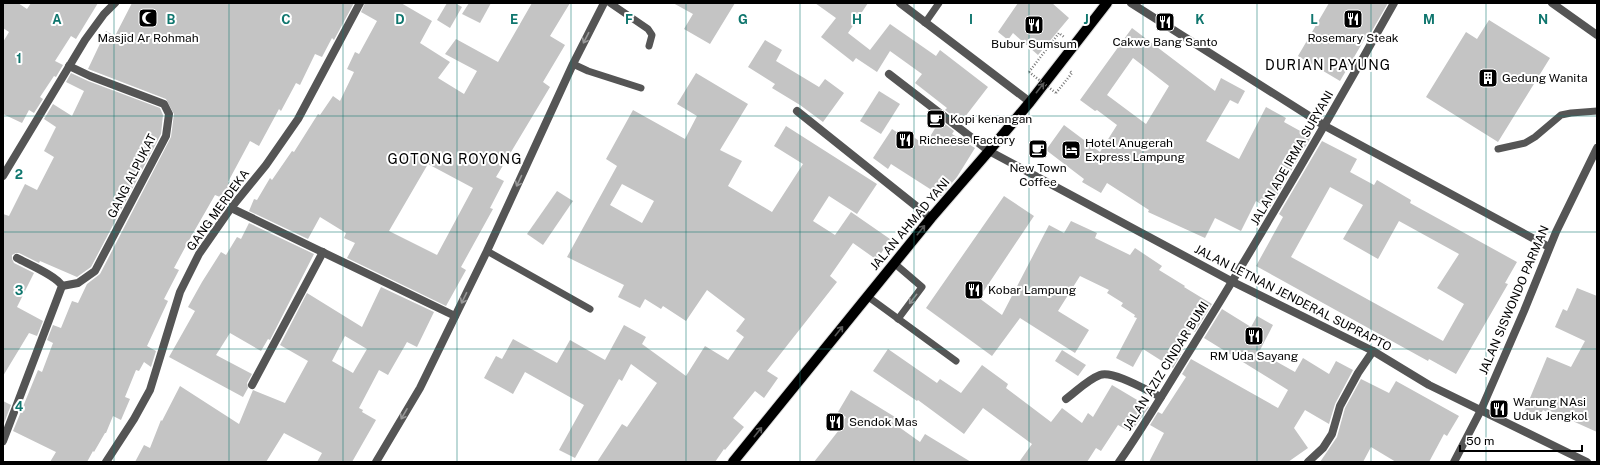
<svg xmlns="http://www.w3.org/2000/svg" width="1600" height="465" viewBox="0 0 1600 465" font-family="'Public Sans',sans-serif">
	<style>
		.building { fill: #c4c4c4; fill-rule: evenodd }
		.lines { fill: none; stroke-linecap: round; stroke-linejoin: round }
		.primary-casing { stroke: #dbdbdb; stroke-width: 12 }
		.path { stroke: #777; stroke-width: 2.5; stroke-dasharray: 1 2; stroke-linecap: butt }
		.service { stroke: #555; stroke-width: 7 }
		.minor { stroke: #555; stroke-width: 8 }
		.tertiary { stroke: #555; stroke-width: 8 }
		.primary { stroke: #000; stroke-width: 10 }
		.path-bridge { stroke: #777; stroke-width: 2.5; stroke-dasharray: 1 2; stroke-linecap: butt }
		.oneway { stroke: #999 }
		.oneway2 { stroke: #595959 }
		.grid { fill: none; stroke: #0f766e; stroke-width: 1; stroke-opacity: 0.55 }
		.labels { text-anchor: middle; stroke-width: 4; stroke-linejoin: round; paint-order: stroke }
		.poi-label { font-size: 12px; fill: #000; stroke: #fff; text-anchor: start }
		.street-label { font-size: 12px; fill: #000; stroke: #fff }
		.quarter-label { font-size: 14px; letter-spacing: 1px; fill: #000; stroke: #fff }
		.grid-label { font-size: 13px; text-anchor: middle; font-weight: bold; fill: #0f766e; stroke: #fff; stroke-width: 4; stroke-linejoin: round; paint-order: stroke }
	</style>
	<rect width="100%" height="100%" fill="#fff"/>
	<!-- building -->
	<g class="building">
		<path d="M3 3H18L27 9 31 3H98L76 39 71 36 55 61 63 65 56 77 54 76 40 97 43 99 34 113 29 110 22 123 3 114V42L9 32 3 28Z"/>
		<path d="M132 3H354L334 40 332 38 322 57 315 54 300 85 296 83 281 111 279 109 259 146 250 141 228 182 232 184 225 199 215 195 188 242 174 268 179 270 164 299 168 301 147 346 156 351 151 367 144 362 139 371 136 370 125 397 130 399 121 420 113 416 106 433H105L94 452 93 451 87 462H50L56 452 13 431 38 370 42 372 53 343 47 340 53 325 61 328 72 301 78 303 87 284 100 274 171 137 174 114 166 99 88 69 106 31 115 36Z"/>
		<path d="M365 3H401L432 21 420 43 450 62 438 78 464 94 477 71 445 54 456 39 498 62 532 3H570L550 36 565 45 543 82 550 87 496 177 504 181 490 208 493 209 461 267 466 270 446 306 347 258 355 243 344 238 346 233 320 217 308 239 249 211 254 199 257 200 270 178 272 180 292 151 294 152 318 114 320 115 333 96 340 101 354 72 347 69 355 52 359 54 377 21 361 12ZM428 164 473 188 437 255 389 231Z"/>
		<path d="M447 3H455L462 7 450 28 437 20Z"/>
		<path d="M469 3H491L480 23 462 14Z"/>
		<path d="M673 3H735L710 44 684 29 693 14Z"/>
		<path d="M815 3H868L848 33 870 50 890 24 936 56 940 50 988 87 961 122 945 110 947 108 915 83 922 74 890 51 877 72 856 58 853 62 821 37 836 18Z"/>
		<path d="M1018 3H1052L1069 18 1038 55 1013 33 1008 40 998 32Z"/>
		<path d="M1329 3H1388L1369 36 1367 35 1340 81 1298 56Z"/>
		<path d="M1489 20 1550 58 1498 142 1426 97 1466 32 1477 39Z"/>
		<path d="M1132 28 1215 91 1221 78 1245 91 1238 104 1230 100 1206 141 1239 159 1266 107 1286 118 1284 122 1311 137 1269 209 1256 201 1241 231 1215 218 1205 238 1148 212 1149 210 1107 183 1101 193 1082 182 1084 179 1046 150 1064 125 1100 152 1117 125 1097 110 1095 111 1080 100ZM1133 58 1169 86 1146 124 1107 95Z"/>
		<path d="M765 40 782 50 776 61 819 87 825 79 844 93 823 122 800 105 772 88 775 84 748 67Z"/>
		<path d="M71 73 88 81 160 108 163 115 161 134 91 267 77 277 40 261 39 263 19 253H16L12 255V259L14 263 34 273 17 307 43 321 37 336 29 333 3 376V214L9 216 25 184 37 190 54 157 44 151 56 127 44 119 53 104 72 116 84 91 66 82Z"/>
		<path d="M696 73 748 104 720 150 742 161 728 186 772 212 803 164 774 146 786 126 877 184 857 214 829 196 813 221 835 235 851 212 890 239 877 260 853 243 830 276 837 282 767 371 778 378 764 398 755 391 733 418 744 427 725 450 724 449 715 462H597L622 424 627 427 657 383 631 364 622 381 619 379 575 458 559 450 584 405 525 372 513 394 484 378 496 356 502 359 513 339 557 363 570 340 605 360 624 325 646 337 642 344 686 376 705 346 728 360 744 337 736 331 745 319 707 290 686 321 663 306 661 309 645 299 640 308 618 297 624 285 567 257 617 166 606 159 633 110 685 139 697 116 677 104ZM622 184 654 201 642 223 610 205Z"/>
		<path d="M879 91 900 104 881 134 860 121Z"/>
		<path d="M940 120 954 131 952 134 975 148 957 177 941 196 891 164 888 169 873 158 892 129 909 140 912 136 925 145Z"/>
		<path d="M1322 141 1357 159 1350 172 1374 185 1377 180 1411 200 1410 203 1517 262 1505 283 1508 284 1456 374 1429 359 1428 361 1256 266 1283 217 1279 214ZM1330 187 1363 205 1343 239 1378 259 1399 221 1459 254 1437 288 1464 304 1443 341 1291 257Z"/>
		<path d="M557 191 573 201 543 245 527 234Z"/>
		<path d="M1004 196 1034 216 979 298 1002 315 1049 225 1064 233 1071 221 1097 233 1095 238 1130 255 1135 248 1162 266 1159 270 1185 286 1184 287 1212 304 1195 332 1190 330 1177 352 1181 354 1173 368 1143 349 1133 367 1116 358 1137 318 1134 317 1135 315 1121 306 1123 303 1107 293 1109 290 1080 276 1058 311 1089 330 1075 353 1020 318 992 356 926 308Z"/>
		<path d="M249 223 314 254 270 340 268 339 261 351 230 333 216 355 252 374 247 383 248 388 243 397 169 357 195 311 188 307 202 282 221 252 226 255 237 237 241 239Z"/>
		<path d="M381 287 434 312 417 347 407 342 388 375 379 370 359 408 363 410 362 412 376 420 352 462H317L322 453 284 433 266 462H135L144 445 150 448 161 420 162 421 180 386 239 424 253 390 285 403 308 361 280 345 307 293 362 327ZM345 336 367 349 353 373 332 361Z"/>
		<path d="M1577 288 1597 296V432L1548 410 1547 412 1543 410 1537 421 1523 415 1547 357 1571 367 1585 341 1555 327 1563 309 1567 311Z"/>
		<path d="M1222 309 1251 327 1257 316 1273 325 1259 352 1295 372 1303 358 1329 374 1336 361 1353 370 1335 404 1329 424 1305 410 1294 428 1308 448 1288 462H1149L1164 433 1150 425 1158 412 1162 414 1186 377 1182 374 1191 359 1278 408 1288 390 1204 338Z"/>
		<path d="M888 349 937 383 940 379 961 393 982 365 1008 384 1006 388 1051 422 1062 408 1082 423 1088 413 1093 417 1112 385 1149 407 1131 432 1118 425 1101 451 1096 448 1087 462H1019L1032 444 983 408 964 434 918 400 917 401 873 371Z"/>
		<path d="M1062 350 1086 365 1078 376 1055 361Z"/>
		<path d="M1361 379 1389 393 1396 381 1459 416 1447 436 1444 434 1429 462H1396L1371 447 1363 462H1320L1337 437 1345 408Z"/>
		<path d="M851 390 895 417 892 422 920 442 925 434 971 462H814L839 430 837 429 846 417 838 412Z"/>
		<path d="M3 401 11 405 3 426Z"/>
	</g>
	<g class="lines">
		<defs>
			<path id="primary" d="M733 462 931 218 989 151 1030 102 1107 3"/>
		</defs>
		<!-- primary casing -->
		<use href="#primary" class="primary-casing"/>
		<!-- path -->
		<g class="path">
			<path d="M1029 72 1059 33 1064 37"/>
			<path d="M1056 93 1072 73 1070 71"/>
		</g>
		<!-- service -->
		<g class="service">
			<path d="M610 3 648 29 652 35 649 46"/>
			<path d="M925 23 939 3"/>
			<path d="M573 64 588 71 641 88"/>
			<path d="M1498 149 1525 143 1535 137 1561 115 1571 113 1597 111"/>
			<path d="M487 251 590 309"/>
			<path d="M894 263 922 287 898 319"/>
			<path d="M867 296 956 361"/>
		</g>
		<!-- minor -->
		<g class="minor">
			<path d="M900 3 1030 102"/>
			<path d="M1131 3 1325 126 1549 247"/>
			<path d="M1552 3 1597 35"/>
			<path d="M889 74 989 151"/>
			<path d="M797 111 931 218"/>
			<path d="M231 208 455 316"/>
			<path d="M62 286 78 283 95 271 166 136 169 114 164 104 90 76 69 66"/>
			<path d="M252 385 323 252"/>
			<path d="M1066 399C1077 391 1087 380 1100 375 1113 370 1148 391 1161 397"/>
			<path d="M3 441 62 286C57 276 28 264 17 258"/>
			<path d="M106 462 134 419 150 390 180 292 199 254 231 208 266 165 298 119 360 3"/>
			<path d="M376 462 420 388 487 251 573 64 604 3"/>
			<path d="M1119 462C1145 425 1168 385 1192 347 1262 234 1329 119 1394 3"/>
			<path d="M1308 462 1323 448 1332 434 1340 406 1358 373 1373 351"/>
		</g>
		<!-- tertiary -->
		<g class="tertiary">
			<path d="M989 151 1233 282 1373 351 1429 385 1587 462"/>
			<path d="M3 176 85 40 104 14 115 3"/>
			<path d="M1454 462 1481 410 1524 311 1556 232 1597 148"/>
		</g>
		<!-- primary -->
		<use href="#primary" class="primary"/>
		<!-- path-bridge -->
		<path class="path-bridge" d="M1029 72 1056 93"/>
	</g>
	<!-- one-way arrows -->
	<defs><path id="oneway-shaft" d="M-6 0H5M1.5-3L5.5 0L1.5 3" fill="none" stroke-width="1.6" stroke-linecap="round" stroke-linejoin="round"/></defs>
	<g class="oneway">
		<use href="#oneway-shaft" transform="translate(586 38) rotate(117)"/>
		<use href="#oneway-shaft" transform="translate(519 181) rotate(115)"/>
		<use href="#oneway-shaft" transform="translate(464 298) rotate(116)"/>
		<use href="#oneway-shaft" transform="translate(913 299) rotate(128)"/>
		<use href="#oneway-shaft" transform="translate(404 414) rotate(120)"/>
	</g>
	<g class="oneway2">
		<use href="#oneway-shaft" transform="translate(1040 88) rotate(-52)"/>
		<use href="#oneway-shaft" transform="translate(921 230) rotate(-51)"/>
		<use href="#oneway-shaft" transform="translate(839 331) rotate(-51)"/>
		<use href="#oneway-shaft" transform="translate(758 432) rotate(-51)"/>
	</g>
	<!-- grid -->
	<path class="grid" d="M114 3V462M229 3V462M343 3V462M457 3V462M571 3V462M686 3V462M800 3V462M914 3V462M1029 3V462M1143 3V462M1257 3V462M1371 3V462M1486 3V462M3 116H1597M3 232H1597M3 349H1597"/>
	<!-- icons -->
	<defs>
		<symbol id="mosque-square" viewBox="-11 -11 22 22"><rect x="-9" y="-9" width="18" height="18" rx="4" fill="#000" stroke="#fff"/><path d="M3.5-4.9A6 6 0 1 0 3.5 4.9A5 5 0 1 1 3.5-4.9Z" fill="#fff"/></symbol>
		<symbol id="restaurant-square" viewBox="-11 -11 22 22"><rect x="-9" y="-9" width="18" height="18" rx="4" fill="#000" stroke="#fff"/><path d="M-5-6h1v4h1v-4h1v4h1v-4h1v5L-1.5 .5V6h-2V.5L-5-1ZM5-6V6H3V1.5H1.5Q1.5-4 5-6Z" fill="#fff"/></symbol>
		<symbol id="building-square" viewBox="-11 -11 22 22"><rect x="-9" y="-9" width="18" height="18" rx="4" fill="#000" stroke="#fff"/><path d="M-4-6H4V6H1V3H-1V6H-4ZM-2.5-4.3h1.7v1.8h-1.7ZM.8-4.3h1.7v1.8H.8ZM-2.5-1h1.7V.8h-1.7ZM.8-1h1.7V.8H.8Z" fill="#fff"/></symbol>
		<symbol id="cafe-square" viewBox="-11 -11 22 22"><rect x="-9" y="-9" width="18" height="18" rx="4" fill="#000" stroke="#fff"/><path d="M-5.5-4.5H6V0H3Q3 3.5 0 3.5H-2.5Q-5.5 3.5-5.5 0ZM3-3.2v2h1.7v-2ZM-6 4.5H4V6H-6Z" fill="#fff"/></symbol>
		<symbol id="hotel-square" viewBox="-11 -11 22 22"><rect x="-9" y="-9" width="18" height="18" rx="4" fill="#000" stroke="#fff"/><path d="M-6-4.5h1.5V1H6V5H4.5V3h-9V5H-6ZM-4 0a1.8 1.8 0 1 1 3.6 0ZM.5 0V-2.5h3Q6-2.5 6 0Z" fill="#fff"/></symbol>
	</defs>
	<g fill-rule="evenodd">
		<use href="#mosque-square" x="137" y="7" width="22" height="22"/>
		<use href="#restaurant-square" x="1342" y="8" width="22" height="22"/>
		<use href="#restaurant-square" x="1154" y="11" width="22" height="22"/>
		<use href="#restaurant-square" x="1023" y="14" width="22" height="22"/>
		<use href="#building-square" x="1477" y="67" width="22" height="22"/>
		<use href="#cafe-square" x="925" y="108" width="22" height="22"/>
		<use href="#restaurant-square" x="894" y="129" width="22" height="22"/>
		<use href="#cafe-square" x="1027" y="138" width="22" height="22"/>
		<use href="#hotel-square" x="1060" y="139" width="22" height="22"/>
		<use href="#restaurant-square" x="963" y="279" width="22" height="22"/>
		<use href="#restaurant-square" x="1243" y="325" width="22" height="22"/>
		<use href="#restaurant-square" x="1488" y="398" width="22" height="22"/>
		<use href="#restaurant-square" x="824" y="411" width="22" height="22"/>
	</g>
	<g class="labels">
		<!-- poi labels -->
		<g class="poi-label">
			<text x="148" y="42" text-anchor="middle">Masjid Ar Rohmah</text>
			<text x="1353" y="42" text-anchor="middle">Rosemary Steak</text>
			<text x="1165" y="46" text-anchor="middle">Cakwe Bang Santo</text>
			<text x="1034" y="48" text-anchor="middle">Bubur Sumsum</text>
			<text x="1502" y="82">Gedung Wanita</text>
			<text x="950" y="123">Kopi kenangan</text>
			<text x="919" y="144">Richeese Factory</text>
			<text x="1085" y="147">Hotel Anugerah<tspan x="1085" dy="14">Express Lampung</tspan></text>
			<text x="1038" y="172" text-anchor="middle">New Town<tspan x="1038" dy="14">Coffee</tspan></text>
			<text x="988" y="294">Kobar Lampung</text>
			<text x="1254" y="360" text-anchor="middle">RM Uda Sayang</text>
			<text x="1513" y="406">Warung NAsi<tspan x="1513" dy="14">Uduk Jengkol</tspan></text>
			<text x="849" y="426">Sendok Mas</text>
		</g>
		<!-- street labels -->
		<g class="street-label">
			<text transform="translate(1292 158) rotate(-60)" y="4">JALAN ADE IRMA SURYANI</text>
			<text transform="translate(132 176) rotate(-63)" y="4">GANG ALPUKAT</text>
			<text transform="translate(218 210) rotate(-54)" y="4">GANG MERDEKA</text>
			<text transform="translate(910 224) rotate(-50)" y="4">JALAN AHMAD YANI</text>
			<text transform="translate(1293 298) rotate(27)" y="4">JALAN LETNAN JENDERAL SUPRAPTO</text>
			<text transform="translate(1514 300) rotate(-67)" y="4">JALAN SISWONDO PARMAN</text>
			<text transform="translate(1166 366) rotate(-58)" y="4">JALAN AZIZ CINDAR BUMI</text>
		</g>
		<!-- quarter labels -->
		<g class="quarter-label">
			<text x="1328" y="70">DURIAN PAYUNG</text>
			<text x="455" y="164">GOTONG ROYONG</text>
		</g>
	</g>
	<g class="grid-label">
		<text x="57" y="24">A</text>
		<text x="171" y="24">B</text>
		<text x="286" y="24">C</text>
		<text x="400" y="24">D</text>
		<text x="514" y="24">E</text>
		<text x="629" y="24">F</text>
		<text x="743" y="24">G</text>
		<text x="857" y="24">H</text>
		<text x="971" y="24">I</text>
		<text x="1086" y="24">J</text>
		<text x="1200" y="24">K</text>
		<text x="1314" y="24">L</text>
		<text x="1429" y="24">M</text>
		<text x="1543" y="24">N</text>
		<text x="19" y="63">1</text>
		<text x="19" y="179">2</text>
		<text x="19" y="295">3</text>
		<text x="19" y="411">4</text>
	</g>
	<!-- border -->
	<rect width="1600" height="465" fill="none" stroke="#000000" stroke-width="8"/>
	<!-- scale -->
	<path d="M1460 445v6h122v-6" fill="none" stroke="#000000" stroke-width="2"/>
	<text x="1466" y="445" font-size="12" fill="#000000" stroke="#ffffff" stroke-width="3" paint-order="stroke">50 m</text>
</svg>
